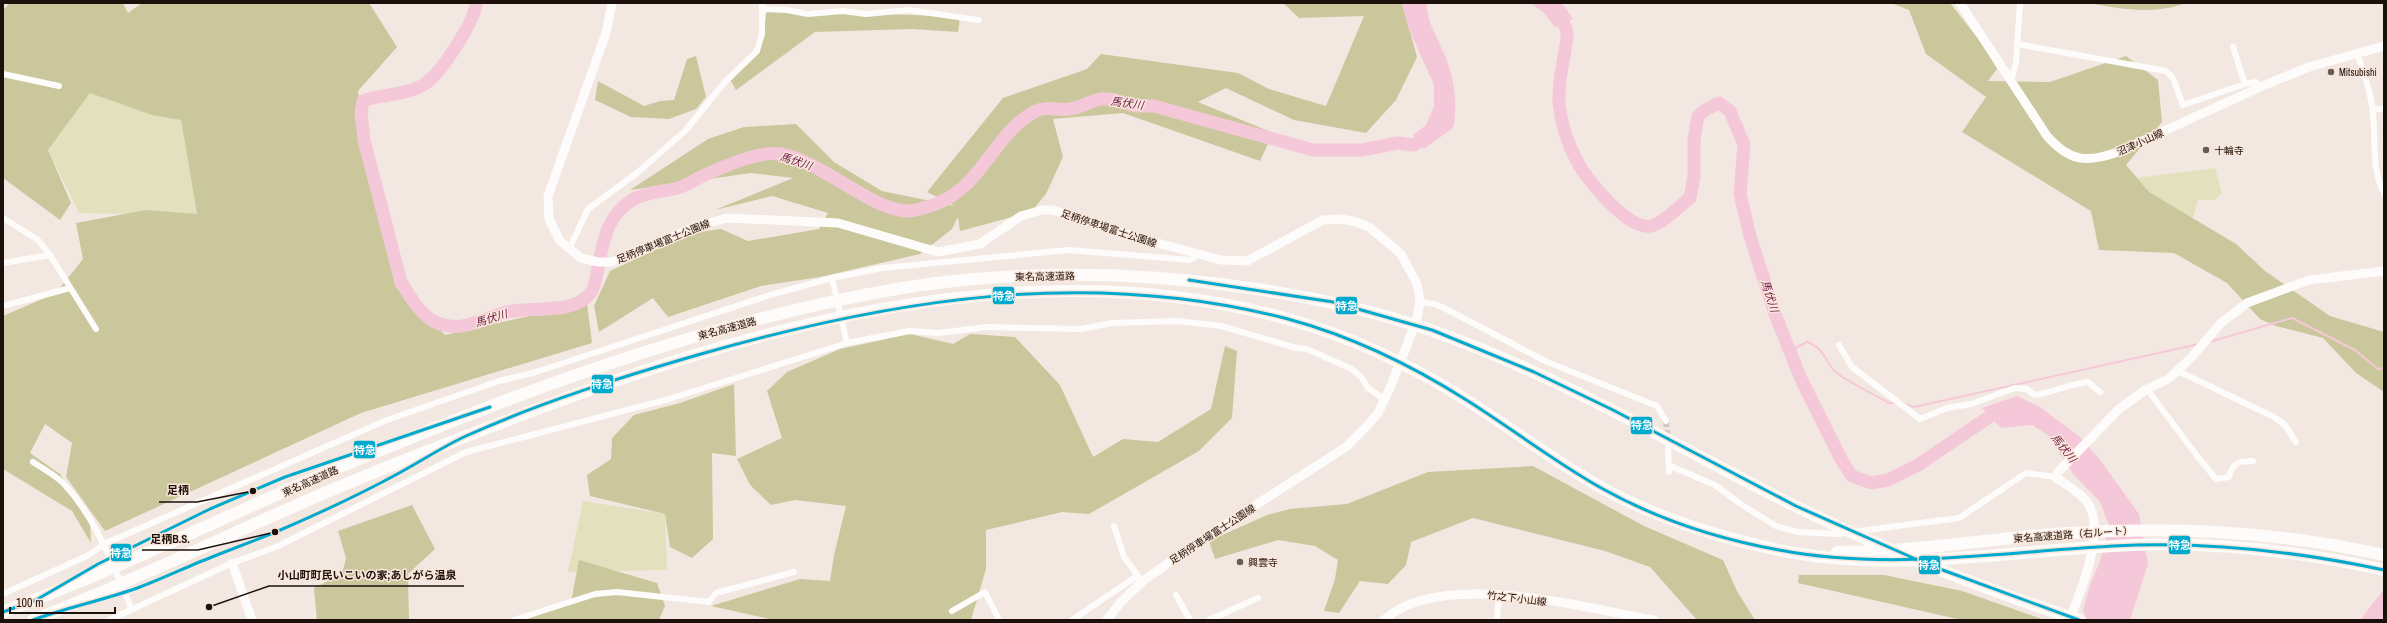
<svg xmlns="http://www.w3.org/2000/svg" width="2387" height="623" viewBox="0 0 2387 623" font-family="'Archivo Narrow','Noto Sans JP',sans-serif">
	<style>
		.green { fill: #e2e0bd }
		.forest { fill: #cac79c }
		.water { fill: #f5c8d9 }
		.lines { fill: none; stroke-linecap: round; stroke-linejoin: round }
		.stream { stroke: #f5c8d9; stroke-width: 2 }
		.river { stroke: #f5c8d9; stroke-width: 13 }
		.street-tunnel { stroke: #d3c8c1; stroke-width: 6; stroke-dasharray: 6 3; stroke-linecap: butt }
		.street { stroke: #fdfcfa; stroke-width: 6 }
		.secondary { stroke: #fdfcfa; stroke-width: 9 }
		.highway { stroke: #fdfcfa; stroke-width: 12 }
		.bus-1-casing { stroke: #fae6da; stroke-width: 6 }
		.bus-1 { stroke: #00a9ce; stroke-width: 3 }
		.poi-dot { fill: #675c55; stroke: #fae6da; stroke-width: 1.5 }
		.labels { text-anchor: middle; stroke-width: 3; stroke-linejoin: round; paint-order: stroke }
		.poi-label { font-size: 10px; fill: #1c110a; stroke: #fae6da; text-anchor: start }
		.street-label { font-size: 10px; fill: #1c110a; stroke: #fae6da }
		.water-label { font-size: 11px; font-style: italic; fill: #6e1b49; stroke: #fae6da }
		.leader { fill: none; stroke: #1c110a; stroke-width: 1.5 }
		.callout-dot { fill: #1c110a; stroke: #fae6da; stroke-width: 1.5 }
		.callout-label { font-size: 11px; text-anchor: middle; font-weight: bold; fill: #1c110a; stroke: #fae6da; stroke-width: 3; stroke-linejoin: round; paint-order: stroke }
		.line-badge { stroke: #fae6da; stroke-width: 1.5 }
		.badge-label { font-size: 11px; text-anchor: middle; font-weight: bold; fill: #fff }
	</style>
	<rect width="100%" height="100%" fill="#f3e8e1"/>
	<!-- green -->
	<g class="green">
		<path d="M90 93 181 120 197 215 79 213 48 150Z"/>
		<path d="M2215 168 2222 193 2214 200H2198L2193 218 2148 193 2136 178Z"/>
		<path d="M583 501 665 514 667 570 568 572Z"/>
	</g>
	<!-- forest -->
	<g class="forest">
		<path d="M10 3H123L128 13 142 3H369L397 47 358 91 395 286 445 335 587 303 592 343 361 413 105 531 66 477 72 443 45 424 30 453 60 474 90 520 91 543 72 511 3 469V316L56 293 83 259 76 223 146 210 197 214 181 120 152 115 90 93 48 150 71 203 60 220 3 178V10Z"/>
		<path d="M1283 3H1402L1417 57 1396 100 1366 133 1294 120 1226 88 1198 102 1273 133 1260 161 1123 113 1053 119 1063 157 1046 194 1031 212 960 231 958 217 952 229 920 254 820 277 761 286 668 317 653 298 599 332 594 306 610 271 691 233 721 229 748 241 819 229 828 213 772 196 715 210 793 178 751 173 630 190 708 139 744 127 796 124 834 162 882 191 955 206 927 192 1003 98 1087 69 1101 54 1238 73 1269 89 1326 106 1364 16 1299 18Z"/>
		<path d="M1891 3H1950L1983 45 1997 69 1988 81 2050 82 2126 56 2158 80 2162 122 2126 165 2149 192 2236 244 2265 271 2330 316 2384 332V392L2356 373 2323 338 2276 326 2260 319 2227 283 2174 253 2099 250 2091 211 1962 132 1986 97 1926 54 1909 10Z"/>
		<path d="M2088 3H2186C2154 15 2121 9 2088 3Z"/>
		<path d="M767 9 960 17 958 32 912 29 815 32 736 90 729 78 762 43Z"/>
		<path d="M696 56 706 97 696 109 669 119 631 117 595 100 598 81 644 106 660 101 674 100 687 59Z"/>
		<path d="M910 334 953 344 970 334 1015 337 1060 385 1093 457 1123 439 1158 442 1211 409 1225 346 1237 351 1232 418 1199 451 1089 514 1062 512 986 530V569L971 620H774L711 606 800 579 830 581 834 555 846 506 795 500 771 505 750 485 737 459 782 438 767 391 787 372 840 349Z"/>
		<path d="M734 384 736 456 712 453 713 539 692 558 670 547 665 514 590 496 587 475 611 459 612 438 634 415 680 403Z"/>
		<path d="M1533 466 1644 526 1723 560 1737 591 1755 620H1697L1650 567 1605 551 1473 518 1411 542 1406 565 1388 584 1360 581 1339 613 1324 611 1335 579 1338 560 1315 546 1278 540 1215 559 1209 541 1267 515 1290 509 1347 504 1428 472Z"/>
		<path d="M412 505 435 549 408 574 409 620H317L314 588 342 574 346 558 338 531Z"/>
		<path d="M579 560 657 583 665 606 659 620H519L571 602Z"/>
		<path d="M1799 575H1884L1962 591 2045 620H1962L1798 583Z"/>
	</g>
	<!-- water -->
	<g class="water">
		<path d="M1403 3H1427C1426 19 1435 32 1441 47 1453 72 1459 101 1453 128L1424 149 1413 135 1426 125 1434 106V85L1408 27Z"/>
		<path d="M1531 3H1562L1573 19 1555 27 1544 13Z"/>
		<path d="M2017 396 2040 407 2080 437 2101 461 2139 514 2148 564 2130 620H2087L2083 610 2090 585 2100 561 2109 525 2100 502 2073 474 2048 435 2032 425 2001 428 1982 408Z"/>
		<path d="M2384 589V620H2360Z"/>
	</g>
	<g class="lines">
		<!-- stream -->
		<g class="stream">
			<path d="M2209 342 2292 318 2355 350 2378 369 2384 368"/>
			<path d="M1790 351 1807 342C1826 349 1824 362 1837 373 1852 385 1873 393 1889 403H1896"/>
			<path d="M1905 404 1914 407 2199 344"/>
		</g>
		<!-- river -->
		<g class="river">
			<path d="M476 3C475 21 441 73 426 83 408 96 383 93 363 101L361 113 364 140 401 282C410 297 423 319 440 324 463 332 485 318 507 312 532 306 575 316 592 291 595 286 596 279 597 273 603 245 605 215 634 199 648 191 664 192 678 188 688 185 697 178 707 174 728 165 757 151 781 154 821 161 874 212 909 211 915 211 922 208 927 207 983 191 990 137 1034 112 1047 105 1057 111 1070 109 1080 108 1090 101 1100 99 1113 97 1124 104 1136 106 1141 106 1148 106 1154 106L1313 150H1362L1398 143 1414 145 1432 131"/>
			<path d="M1543 3C1553 10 1565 20 1567 33 1568 38 1565 46 1565 51 1562 68 1558 85 1559 103 1561 123 1568 145 1578 163 1588 181 1629 231 1651 226 1664 223 1679 206 1690 198L1694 176V139L1698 116 1705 110 1719 103 1730 111 1744 145 1740 194 1750 236 1775 314 1801 379 1842 461 1852 476 1871 483 1888 480 1918 465 1992 415 2007 413"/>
		</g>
		<!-- street-tunnel -->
		<path class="street-tunnel" d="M1666 421 1668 440"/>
		<!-- street -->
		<g class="street">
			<path d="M762 9 787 10 808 14 843 11 866 14 909 10 979 20"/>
			<path d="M2017 44 2166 71 2173 78 2183 105 2245 84"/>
			<path d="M2233 47 2245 84 2256 82 2260 87"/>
			<path d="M2357 53C2364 73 2371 93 2373 114 2376 140 2371 169 2384 193"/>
			<path d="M3 74 59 86"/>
			<path d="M2011 81 2016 63 2020 3"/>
			<path d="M2373 109H2384"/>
			<path d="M3 218 38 240 50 255"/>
			<path d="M569 249 588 209 637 173 685 131 724 83 757 51 762 34V3"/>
			<path d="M3 263 50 255 96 329"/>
			<path d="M832 278 847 343"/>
			<path d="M1420 302 1435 304 1450 311 1545 361 1657 406 1666 421"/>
			<path d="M3 306 70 288"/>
			<path d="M1839 345 1852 367 1920 419 1947 408 1971 404 2015 388 2027 389 2034 395C2053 393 2069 384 2088 382L2100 392"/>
			<path d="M2178 371 2274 417 2285 425 2296 442"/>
			<path d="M2147 389 2198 457 2216 479 2229 477C2233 462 2238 461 2253 461"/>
			<path d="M1668 444 1669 472"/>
			<path d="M33 462C42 468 55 475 63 483 97 519 113 566 132 610"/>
			<path d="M1670 466 1715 485 1742 505 1776 526 1798 532 1836 534 1959 518 2026 473 2055 477"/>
			<path d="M1114 526 1124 557 1139 577"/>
			<path d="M3 594 89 555 104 544 387 420 499 381 533 373 770 295 832 278 882 268 1069 250 1190 260 1200 254"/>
			<path d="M1176 595 1190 620"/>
			<path d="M952 611 985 592 999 620"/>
			<path d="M109 620 232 563 276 547 466 452 669 399 847 343 909 331 939 333 986 327 1081 329 1112 323 1177 321 1221 326 1296 348 1307 349 1352 369 1361 377 1368 388 1384 399"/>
			<path d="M514 620 595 594 617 592 709 602 716 593 794 572"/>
			<path d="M1072 620 1137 576"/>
			<path d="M1209 620 1258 598"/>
			<path d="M1497 620 1499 594"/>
		</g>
		<!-- secondary -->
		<g class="secondary">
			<path d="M612 3 606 33 548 196 549 219 560 241 581 258 598 262H611L628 257 691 228 727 218 838 223 938 252 980 244 1021 216 1042 210H1053L1139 238 1221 260 1247 261 1323 220 1340 219 1353 221 1369 227 1401 254 1417 284 1420 302 1416 322 1390 388 1378 413 1367 426 1346 447 1209 535 1144 580 1120 603 1107 620"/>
			<path d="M1960 3 2047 136C2070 162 2087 163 2118 152L2267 84 2309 67 2384 46"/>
			<path d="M232 563 252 620"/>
			<path d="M1384 620C1440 568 1585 608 1654 620"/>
			<path d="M2069 620C2081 592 2107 529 2087 502 2080 492 2065 484 2055 477L2059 471 2119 409 2147 389 2168 379 2191 358 2221 323 2247 303 2309 280 2384 271"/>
		</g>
		<!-- highway -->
		<g class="highway">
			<path d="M1837 552C1915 552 1991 538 2069 533 2174 526 2281 532 2384 555"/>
			<path d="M3 612C124 567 240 509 359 459 489 405 620 355 756 320 824 302 893 287 963 280 1058 271 1155 274 1250 288 1312 297 1373 310 1433 331 1559 375 1673 445 1791 504 1884 550 1981 588 2079 620"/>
			<path d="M33 620C122 586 208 544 295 506 359 477 425 452 490 427 740 330 1021 245 1288 319 1352 337 1413 366 1468 401 1514 430 1557 463 1604 489 1659 519 1718 537 1779 550 1888 573 2002 552 2113 546 2203 541 2296 550 2384 570"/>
		</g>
		<defs>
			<g id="bus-1">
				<path d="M1189 280 1333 302 1432 330 1534 372 1613 410 1796 506 1929 565 2079 620"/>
				<path d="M3 612 36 600 98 564 210 509 285 477 490 407"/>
				<path d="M33 620C68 607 105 600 140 587 159 580 178 571 197 563 224 552 251 542 278 531 320 513 361 494 401 472 423 460 444 446 466 436 541 402 621 377 701 354 894 299 1089 267 1288 319 1351 336 1413 366 1468 401 1514 430 1556 463 1603 489 1657 519 1718 539 1779 550 1890 571 2001 552 2113 546 2204 541 2295 551 2384 570"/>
			</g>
		</defs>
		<!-- bus-1 casing -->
		<use href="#bus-1" class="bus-1-casing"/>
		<!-- bus-1 -->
		<use href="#bus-1" class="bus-1"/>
	</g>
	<!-- markers -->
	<g class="poi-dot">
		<circle cx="2331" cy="72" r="4"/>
		<circle cx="2206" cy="150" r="4"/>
		<circle cx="1240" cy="562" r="4"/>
	</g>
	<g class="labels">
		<!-- poi labels -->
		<g class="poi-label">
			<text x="2339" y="76">Mitsubishi</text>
			<text x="2214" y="154">十輪寺</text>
			<text x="1248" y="566">興雲寺</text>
		</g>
		<!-- street labels -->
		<g class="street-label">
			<text transform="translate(2140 142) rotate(-24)" y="4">沼津小山線</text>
			<text transform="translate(1109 228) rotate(18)" y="4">足柄停車場富士公園線</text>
			<text transform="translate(663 241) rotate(-22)" y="4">足柄停車場富士公園線</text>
			<text transform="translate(1045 276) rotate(-1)" y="4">東名高速道路</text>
			<text transform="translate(727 328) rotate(-15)" y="4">東名高速道路</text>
			<text transform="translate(310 481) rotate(-24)" y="4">東名高速道路</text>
			<text transform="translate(1212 534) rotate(-33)" y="4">足柄停車場富士公園線</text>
			<text transform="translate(2073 534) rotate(-4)" y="4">東名高速道路（右ルート）</text>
			<text transform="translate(1517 598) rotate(7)" y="4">竹之下小山線</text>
		</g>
		<!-- water labels -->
		<g class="water-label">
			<text transform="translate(1127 103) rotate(8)" y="4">馬伏川</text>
			<text transform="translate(796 161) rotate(18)" y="4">馬伏川</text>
			<text transform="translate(1770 296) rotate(72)" y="4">馬伏川</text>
			<text transform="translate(491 318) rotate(-17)" y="4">馬伏川</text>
			<text transform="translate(2064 448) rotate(51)" y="4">馬伏川</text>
		</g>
	</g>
	<!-- callouts -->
	<path class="leader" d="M253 491L197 502H159M275 532L198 550H142M209 607L269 586H464"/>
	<g class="callout-dot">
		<circle cx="253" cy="491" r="4"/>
		<circle cx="275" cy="532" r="4"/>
		<circle cx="209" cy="607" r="4"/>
	</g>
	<g class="callout-label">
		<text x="178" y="494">足柄</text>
		<text x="170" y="543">足柄B.S.</text>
		<text x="367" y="579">小山町町民いこいの家;あしがら温泉</text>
	</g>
	<g class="line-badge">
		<rect x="992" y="286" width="23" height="19" rx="4" fill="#00a9ce"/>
		<rect x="1335" y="296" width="23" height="19" rx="4" fill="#00a9ce"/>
		<rect x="591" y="374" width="23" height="20" rx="4" fill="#00a9ce"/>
		<rect x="1630" y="416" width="23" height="19" rx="4" fill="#00a9ce"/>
		<rect x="353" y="440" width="23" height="19" rx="4" fill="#00a9ce"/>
		<rect x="2168" y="535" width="23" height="20" rx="4" fill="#00a9ce"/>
		<rect x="110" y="543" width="22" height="19" rx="4" fill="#00a9ce"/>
		<rect x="1918" y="555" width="23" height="20" rx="4" fill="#00a9ce"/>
	</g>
	<g class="badge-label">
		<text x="1004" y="300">特急</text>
		<text x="1347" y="310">特急</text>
		<text x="602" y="388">特急</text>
		<text x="1642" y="429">特急</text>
		<text x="365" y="454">特急</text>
		<text x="2180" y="549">特急</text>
		<text x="121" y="557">特急</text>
		<text x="1929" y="569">特急</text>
	</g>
	<!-- border -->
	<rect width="2387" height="623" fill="none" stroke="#1c110a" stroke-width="8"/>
	<!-- scale -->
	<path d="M10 607v6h105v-6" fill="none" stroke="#1c110a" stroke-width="2"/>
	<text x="16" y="607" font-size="12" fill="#1c110a" stroke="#fae6da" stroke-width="3" paint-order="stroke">100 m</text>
</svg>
